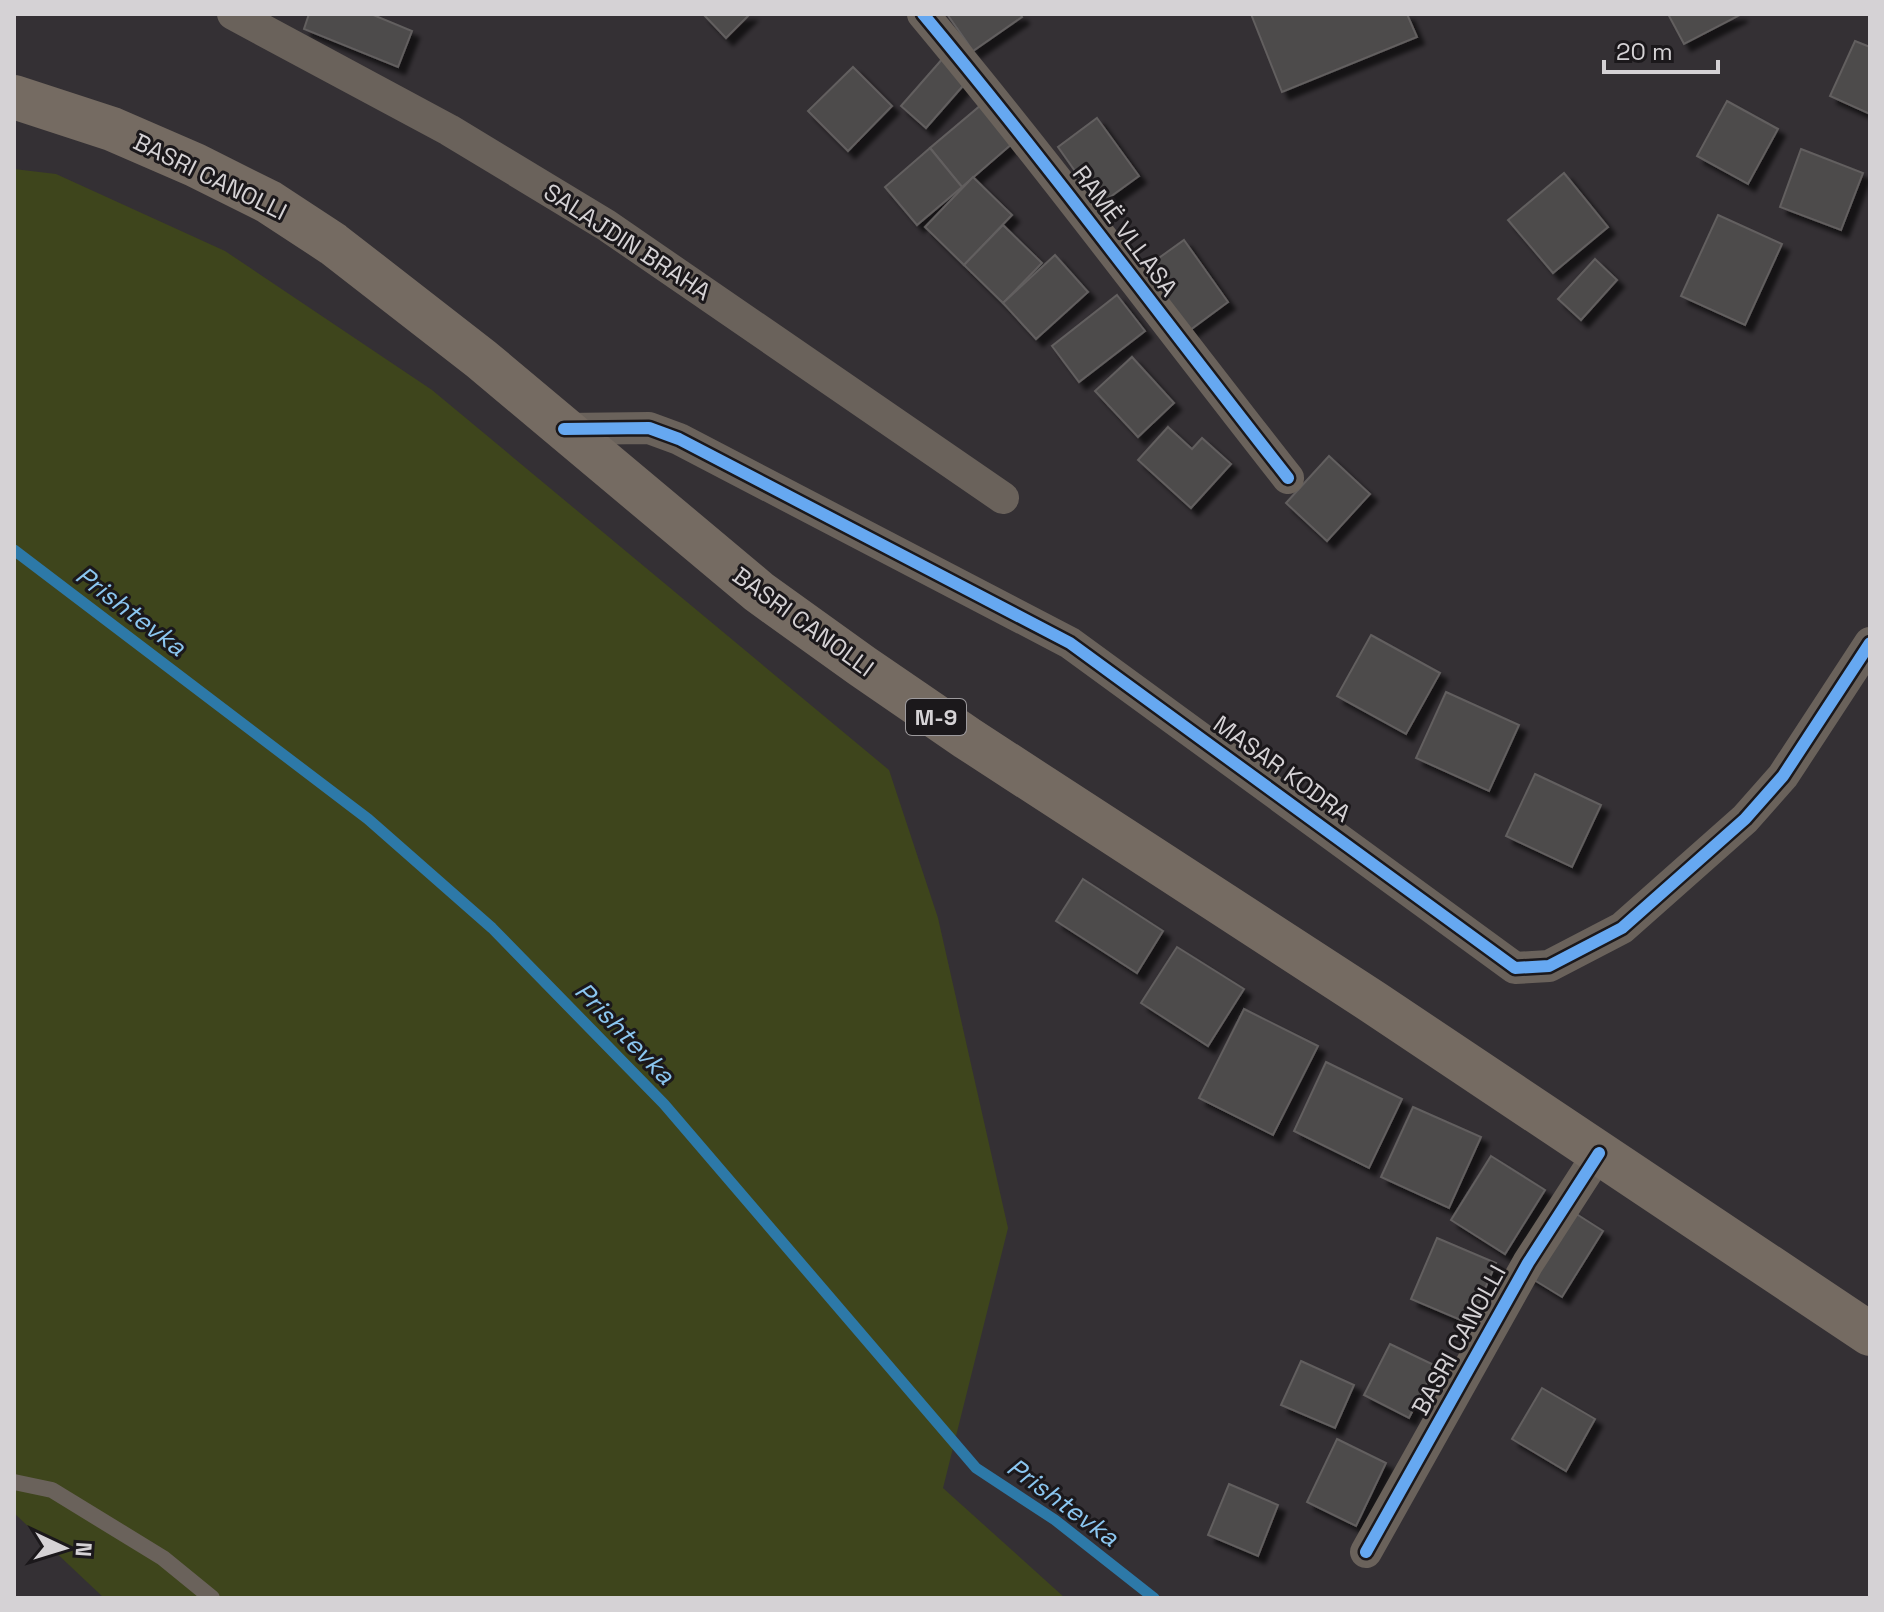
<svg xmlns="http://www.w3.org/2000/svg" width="1884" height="1612" viewBox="0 0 1884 1612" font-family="'Space Grotesk',sans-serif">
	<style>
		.green { fill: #3e451c }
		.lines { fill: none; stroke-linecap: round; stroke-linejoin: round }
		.stream { stroke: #2d79a8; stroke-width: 11 }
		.building { fill: #4e4b4c; stroke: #625f5f; stroke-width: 2; filter: url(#shadow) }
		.service { stroke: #6a625b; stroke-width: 16 }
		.minor { stroke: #6a625b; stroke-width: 32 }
		.primary { stroke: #756b62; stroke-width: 44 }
		.cycleway-casing { stroke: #1b181b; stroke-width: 17 }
		.cycleway { stroke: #66a8f1; stroke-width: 12 }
		.labels { text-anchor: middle; stroke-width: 6; stroke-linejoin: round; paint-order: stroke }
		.shield { fill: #1b181b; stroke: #9d9a9d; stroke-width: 2 }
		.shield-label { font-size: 22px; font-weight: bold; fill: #d5d2d5 }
		.street-label { font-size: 24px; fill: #d5d2d5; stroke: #1b181b }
		.water-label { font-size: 26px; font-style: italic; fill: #8bc6f0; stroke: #1b181b }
	</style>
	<defs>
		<filter id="shadow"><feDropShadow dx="7" dy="7" stdDeviation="2" flood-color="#0009"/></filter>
	</defs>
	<rect width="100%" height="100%" fill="#343034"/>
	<!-- green -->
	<path class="green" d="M14 169 56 174 225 251 432 390 889 770 938 918 1008 1228 943 1488 1065 1598H104L14 1513Z"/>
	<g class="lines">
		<!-- stream -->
		<path class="stream" d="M14 550 368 819 492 928 664 1104 976 1468 1055 1520 1154 1598"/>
	</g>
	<!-- building -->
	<g class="building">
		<path d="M309 14H371L412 31 398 67 304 29Z"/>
		<path d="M703 14H750L726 38Z"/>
		<path d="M947 14H1020L1022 17 973 51Z"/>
		<path d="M1251 14H1407L1417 37 1282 92Z"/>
		<path d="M1668 14H1740V15L1684 44Z"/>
		<path d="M1855 41 1870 47V114L1830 96Z"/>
		<path d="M944 57 969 79 926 128 901 106Z"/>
		<path d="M853 67 892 106 848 151 808 111Z"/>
		<path d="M1727 101 1778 129 1748 184 1697 156Z"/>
		<path d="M981 105 1013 143 962 187 930 148Z"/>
		<path d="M1097 118 1139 176 1099 205 1058 147Z"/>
		<path d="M930 148 962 187 917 225 885 187Z"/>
		<path d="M1801 149 1863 173 1841 230 1780 207Z"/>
		<path d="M1564 173 1608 227 1553 273 1508 220Z"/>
		<path d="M973 177 1012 215 964 265 925 227Z"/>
		<path d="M1718 215 1782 244 1745 325 1681 296Z"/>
		<path d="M1003 225 1042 263 1003 303 964 265Z"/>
		<path d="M1184 240 1228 302 1186 333 1142 270Z"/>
		<path d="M1055 255 1088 292 1036 339 1003 303Z"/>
		<path d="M1595 259 1617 280 1581 320 1558 299Z"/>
		<path d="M1117 295 1145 331 1079 382 1052 346Z"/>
		<path d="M1132 357 1174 403 1138 437 1095 391Z"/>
		<path d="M1168 427 1192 449 1202 438 1231 464 1191 508 1138 460Z"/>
		<path d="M1329 456 1370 494 1327 541 1286 503Z"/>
		<path d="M1371 635 1440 673 1406 734 1337 696Z"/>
		<path d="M1446 692 1519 725 1489 791 1416 758Z"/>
		<path d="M1535 774 1601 805 1572 867 1506 836Z"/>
		<path d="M1083 879 1163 931 1137 973 1056 921Z"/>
		<path d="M1177 947 1244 989 1208 1046 1141 1003Z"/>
		<path d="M1244 1009 1318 1046 1273 1135 1199 1098Z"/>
		<path d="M1326 1062 1402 1099 1369 1168 1294 1131Z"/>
		<path d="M1413 1107 1481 1137 1449 1208 1381 1177Z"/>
		<path d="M1491 1156 1545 1190 1505 1254 1451 1220Z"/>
		<path d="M1567 1208 1603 1231 1562 1297 1526 1275Z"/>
		<path d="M1437 1238 1496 1263 1470 1324 1411 1299Z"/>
		<path d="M1390 1344 1436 1366 1409 1418 1364 1395Z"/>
		<path d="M1301 1361 1354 1385 1335 1428 1281 1405Z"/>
		<path d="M1542 1388 1595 1419 1566 1471 1512 1439Z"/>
		<path d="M1337 1439 1386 1463 1356 1526 1307 1502Z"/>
		<path d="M1229 1484 1278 1505 1258 1556 1208 1535Z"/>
	</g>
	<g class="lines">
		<!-- service -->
		<path class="service" d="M14 1482 52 1490 163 1558 212 1598"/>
		<!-- minor -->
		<g class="minor">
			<path d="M233 14 449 130 606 225 1003 498"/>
			<path d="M923 14C1049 165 1166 323 1288 478"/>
			<path d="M564 429 649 428 679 439 1070 643 1515 968 1549 966 1622 928 1745 819 1783 776 1870 643"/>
			<path d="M1366 1552 1528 1263 1599 1153"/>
		</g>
		<!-- primary -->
		<path class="primary" d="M14 97 112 129 195 165 269 202 333 244 481 359 759 592 862 666 967 738 1373 1002 1870 1334"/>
		<defs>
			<g id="cycleway">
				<path d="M923 14C1049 165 1166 323 1288 478"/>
				<path d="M564 429 649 428 679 439 1070 643 1515 968 1549 966 1622 928 1745 819 1783 776 1870 643"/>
				<path d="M1366 1552 1528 1263 1599 1153"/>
			</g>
		</defs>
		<!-- cycleway casing -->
		<use href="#cycleway" class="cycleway-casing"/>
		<!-- cycleway -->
		<use href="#cycleway" class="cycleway"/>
	</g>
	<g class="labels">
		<!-- shield labels -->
		<rect class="shield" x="906" y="699" width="60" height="36" rx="6"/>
		<g class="shield-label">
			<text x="936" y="725">M-9</text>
		</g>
		<!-- street labels -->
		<g class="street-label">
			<text transform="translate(210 177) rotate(26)" y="8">BASRI CANOLLI</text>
			<text transform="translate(1125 231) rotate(53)" y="8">RAMË VLLASA</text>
			<text transform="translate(627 242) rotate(33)" y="8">SALAJDIN BRAHA</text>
			<text transform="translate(803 622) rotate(36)" y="8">BASRI CANOLLI</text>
			<text transform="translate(1282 769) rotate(36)" y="8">MASAR KODRA</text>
			<text transform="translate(1459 1340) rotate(-61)" y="8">BASRI CANOLLI</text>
		</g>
		<!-- water labels -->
		<g class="water-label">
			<text transform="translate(131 611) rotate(37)" y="9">Prishtevka</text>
			<text transform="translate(625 1033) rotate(46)" y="9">Prishtevka</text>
			<text transform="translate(1063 1502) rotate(36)" y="9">Prishtevka</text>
		</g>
	</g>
	<!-- border -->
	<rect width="1884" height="1612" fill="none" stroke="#d5d2d5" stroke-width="32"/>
	<!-- north arrow -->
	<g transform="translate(64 1548) rotate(94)" stroke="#1b181b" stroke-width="6" paint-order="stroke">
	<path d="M0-6L14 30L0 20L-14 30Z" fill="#d5d2d5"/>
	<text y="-12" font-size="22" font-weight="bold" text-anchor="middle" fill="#d5d2d5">N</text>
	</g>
	<!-- scale -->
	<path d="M1604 60v12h114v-12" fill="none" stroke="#d5d2d5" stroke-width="4"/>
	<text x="1616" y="60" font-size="24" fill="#d5d2d5" stroke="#1b181b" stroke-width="6" paint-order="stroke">20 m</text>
</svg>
